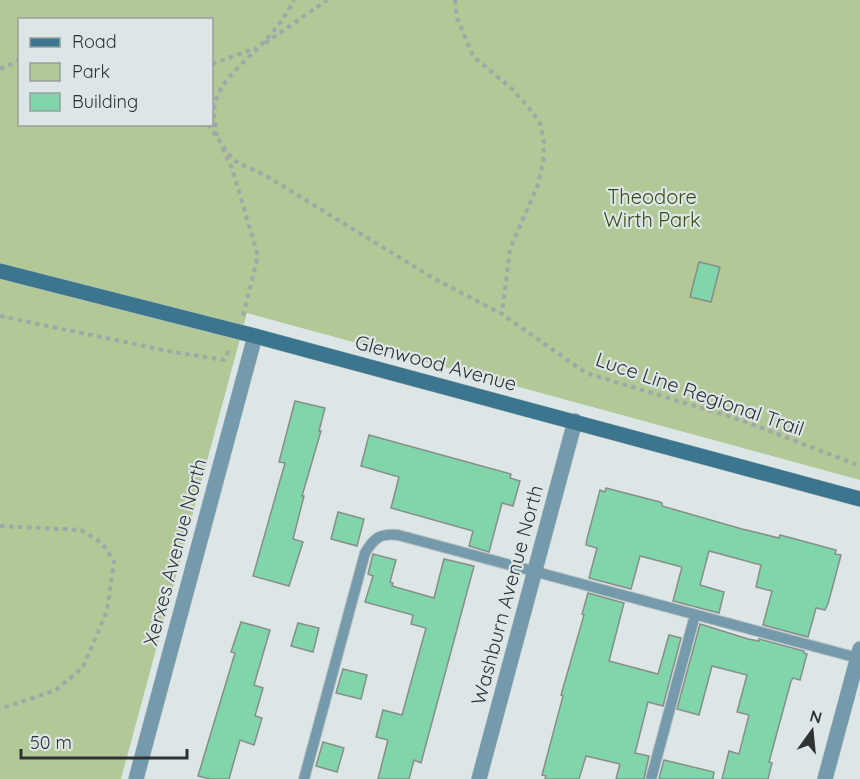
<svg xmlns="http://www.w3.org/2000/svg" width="860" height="779" viewBox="0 0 860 779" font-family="Quicksand,sans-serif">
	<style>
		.green { fill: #b2c896; fill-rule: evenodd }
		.building { fill: #80d6aa; stroke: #878e8a; stroke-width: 1.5 }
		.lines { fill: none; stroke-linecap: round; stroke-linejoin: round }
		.lane-casing { stroke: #bac2c2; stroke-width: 12 }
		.street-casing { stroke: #bac2c2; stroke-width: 16 }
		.secondary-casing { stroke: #bac2c2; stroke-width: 16 }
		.path { stroke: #a0a8a8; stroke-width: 4; stroke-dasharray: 4.5 4.5; stroke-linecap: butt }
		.lane { stroke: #759aab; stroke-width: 10 }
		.street { stroke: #759aab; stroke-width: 15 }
		.secondary { stroke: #3b768e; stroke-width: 15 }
		.labels { text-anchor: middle; stroke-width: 4.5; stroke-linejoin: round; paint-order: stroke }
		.park-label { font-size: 20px; fill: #384c17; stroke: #dde6e6 }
		.street-label { font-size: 20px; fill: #2e3232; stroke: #dde6e6 }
	</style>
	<rect width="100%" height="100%" fill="#dde6e6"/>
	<!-- green -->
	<path class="green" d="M0 0H860V480L247 313 121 779H0ZM20 20H212V124H20Z"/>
	<!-- building -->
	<g class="building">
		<path d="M699 262 720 267 711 302 690 297Z"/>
		<path d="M295 401 325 408 319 431H321L302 496H304L293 539 303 542 289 586 253 576 285 463 279 462Z"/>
		<path d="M369 435 511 474 510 478 520 481 513 506 502 503 489 552 469 546 473 531 391 508 399 477 361 466Z"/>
		<path d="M606 488 660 502 662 503V506L742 529 779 538 780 535 836 550 835 554 841 555 828 604 825 610 816 608 808 637 763 625 772 591 756 587 761 565 709 551 700 585 724 592 719 613 673 601 682 567 640 556 631 589 589 578 597 548 586 545 587 539 600 490 605 492Z"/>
		<path d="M338 512 364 519 357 546 331 539Z"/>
		<path d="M373 554 396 560 390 582 393 583 392 586 434 598 444 559 474 566 421 763 414 760 409 779H378L388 740 376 737 383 710 402 715 426 628 411 624 413 615 365 602 373 576 368 574Z"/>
		<path d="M588 593 624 603 609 661 658 674 669 635 681 638 663 706 648 702 635 753 649 756 644 779H616L620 764 586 756 579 779H545L546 776 542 775 563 696 561 695 584 615 582 614Z"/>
		<path d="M241 622 270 630 254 685 263 688 255 716 262 718 254 745 240 740 229 779H210L198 776 235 653 231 652Z"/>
		<path d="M298 623 319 628 313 652 291 646Z"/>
		<path d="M700 624 748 639 759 641V639L804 651V653L807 654 800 680 793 678 791 681 769 762 772 763 768 779H722L729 751 739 754 749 715 737 712 747 675 712 666 699 715 677 709Z"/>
		<path d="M343 669 367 675 361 699 336 693Z"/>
		<path d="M323 742 344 748 337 772 316 766Z"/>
		<path d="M664 760 714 772 713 779H659Z"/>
	</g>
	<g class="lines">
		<defs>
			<g id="lane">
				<path d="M304 779 365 553C374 538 380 533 398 535L858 658"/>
				<path d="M651 779 695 615"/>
			</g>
			<g id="street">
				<path d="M136 779 255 336"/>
				<path d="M479 779 575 421"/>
				<path d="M825 779 860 649"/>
			</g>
			<path id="secondary" d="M0 271 255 336 860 499"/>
		</defs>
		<!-- lane casing -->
		<use href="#lane" class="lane-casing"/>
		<!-- street casing -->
		<use href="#street" class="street-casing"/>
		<!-- secondary casing -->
		<use href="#secondary" class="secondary-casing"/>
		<!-- path -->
		<g class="path">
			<path d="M455 0 457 18 473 56 512 89 529 108 540 123 544 143 543 163 537 187 510 249 502 314"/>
			<path d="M265 43 327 0"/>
			<path d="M212 64 256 48"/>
			<path d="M0 69 20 60"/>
			<path d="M208 124 233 160 268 177 433 278 502 314 586 373 741 420 860 466"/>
			<path d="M217 136C216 129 214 120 214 113 214 86 240 66 258 48 272 34 285 18 294 0"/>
			<path d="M222 148 232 168 258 256 243 316"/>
			<path d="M0 316 173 352 224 360 230 348"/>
			<path d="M0 526 81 530 102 543 114 561 107 611 83 667 56 690 0 709"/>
		</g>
		<!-- lane -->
		<use href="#lane" class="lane"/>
		<!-- street -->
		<use href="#street" class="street"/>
		<!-- secondary -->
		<use href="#secondary" class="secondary"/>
	</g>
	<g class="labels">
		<!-- park labels -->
		<g class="park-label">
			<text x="652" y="204">Theodore<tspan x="652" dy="23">Wirth Park</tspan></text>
		</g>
		<!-- street labels -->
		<g class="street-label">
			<text transform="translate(436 363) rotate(15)" y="7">Glenwood Avenue</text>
			<text transform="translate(700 394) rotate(19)" y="7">Luce Line Regional Trail</text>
			<text transform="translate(175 552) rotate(-75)" y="7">Xerxes Avenue North</text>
			<text transform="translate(507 595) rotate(-75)" y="7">Washburn Avenue North</text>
		</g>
	</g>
	<!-- legend -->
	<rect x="18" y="18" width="195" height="108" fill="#dde6e6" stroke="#979e9e" stroke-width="1.5"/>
	<rect x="30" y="38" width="30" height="9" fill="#3b768e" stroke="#979e9e" stroke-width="1.5"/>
	<text x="72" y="48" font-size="18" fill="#2e3232">Road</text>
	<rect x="30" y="63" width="30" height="18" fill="#b2c896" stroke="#979e9e" stroke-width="1.5"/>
	<text x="72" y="78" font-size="18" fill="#2e3232">Park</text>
	<rect x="30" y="93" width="30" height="18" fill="#80d6aa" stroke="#979e9e" stroke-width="1.5"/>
	<text x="72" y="108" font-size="18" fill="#2e3232">Building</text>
	<!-- north arrow -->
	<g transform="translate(812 731) rotate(15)" stroke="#dde6e6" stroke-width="4.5" paint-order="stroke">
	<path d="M0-4.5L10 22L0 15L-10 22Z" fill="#2e3232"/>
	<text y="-9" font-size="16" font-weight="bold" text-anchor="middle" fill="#2e3232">N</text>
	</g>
	<!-- scale -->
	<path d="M21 749v9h166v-9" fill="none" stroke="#2e3232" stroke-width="3"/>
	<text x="30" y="749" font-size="18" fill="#2e3232" stroke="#dde6e6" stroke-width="4.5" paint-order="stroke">50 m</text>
</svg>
